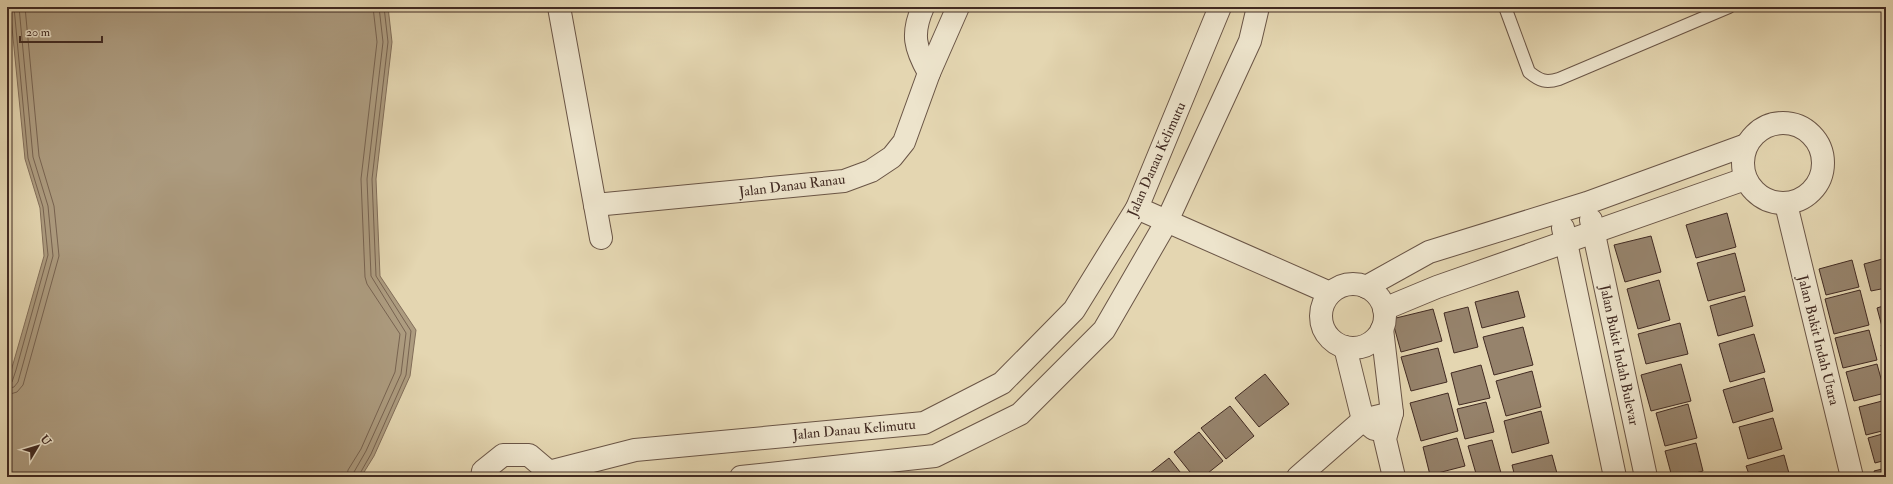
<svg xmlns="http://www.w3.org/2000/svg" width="1893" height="484" viewBox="0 0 1893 484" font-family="'IM FELL Double Pica',serif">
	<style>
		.water { fill: #ad9c80; stroke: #826e5a }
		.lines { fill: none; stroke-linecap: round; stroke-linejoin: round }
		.shore { stroke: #776351; stroke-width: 1 }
		.building { fill: #96836c; stroke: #412a22 }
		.lane-casing { stroke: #6a5546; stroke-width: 14 }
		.street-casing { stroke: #6a5546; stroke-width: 24 }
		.lane { stroke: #ede4cc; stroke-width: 12 }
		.street { stroke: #ede4cc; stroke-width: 22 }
		.labels { text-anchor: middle; stroke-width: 3; stroke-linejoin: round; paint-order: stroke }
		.street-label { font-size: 14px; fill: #412a22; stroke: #ede4cc }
	</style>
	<rect width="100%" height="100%" fill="#e4d6b1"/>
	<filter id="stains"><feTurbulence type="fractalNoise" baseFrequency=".005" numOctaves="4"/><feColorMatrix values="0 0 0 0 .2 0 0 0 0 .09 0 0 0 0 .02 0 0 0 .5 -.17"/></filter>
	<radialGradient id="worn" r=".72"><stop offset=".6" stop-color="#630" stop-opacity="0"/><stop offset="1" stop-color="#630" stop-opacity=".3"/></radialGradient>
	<!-- water -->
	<path class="water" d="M10 7H388L392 42 376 179 380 276 416 330 410 376 374 456 361 477H7V385L44 256 40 208 25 159Z"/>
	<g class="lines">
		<!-- shore -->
		<g class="shore">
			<path d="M7 384 12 382 16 370 48 255 43 207 28 158 14 7"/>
			<path d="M7 389 14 387 18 382 53 256 48 206 33 157 19 7"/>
			<path d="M7 395 17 392 23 385 59 256 54 206 39 156 25 7"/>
			<path d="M347 477 348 470 361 449 395 372 400 334 367 284 365 277 361 179 377 42 373 7"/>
			<path d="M353 477 354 472 366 451 401 374 406 333 371 276 367 179 383 42 379 7"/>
			<path d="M358 477 371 454 406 375 411 331 376 276 372 179 388 42 384 7"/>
		</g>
	</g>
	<!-- building -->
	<g class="building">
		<path d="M1727 213 1736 247 1696 258 1686 225Z"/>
		<path d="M1651 236 1661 272 1625 282 1614 245Z"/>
		<path d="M1735 253 1745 291 1708 301 1697 263Z"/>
		<path d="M1886 258V288L1871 291 1864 264Z"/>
		<path d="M1852 260 1859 287 1826 295 1819 269Z"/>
		<path d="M1659 280 1670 320 1638 329 1627 289Z"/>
		<path d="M1860 290 1869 325 1834 334 1825 299Z"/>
		<path d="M1518 291 1525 317 1482 328 1475 302Z"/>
		<path d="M1745 296 1753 326 1718 336 1710 306Z"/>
		<path d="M1886 305V334H1884L1877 308Z"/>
		<path d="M1468 307 1478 347 1454 353 1444 313Z"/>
		<path d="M1433 309 1442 341 1401 352 1392 319Z"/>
		<path d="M1680 323 1688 354 1646 364 1638 334Z"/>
		<path d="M1523 327 1533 365 1494 375 1483 337Z"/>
		<path d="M1869 330 1877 360 1843 368 1835 338Z"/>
		<path d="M1754 334 1765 372 1730 382 1719 344Z"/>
		<path d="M1886 344V362L1881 345Z"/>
		<path d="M1438 348 1447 382 1411 391 1401 357Z"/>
		<path d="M1681 364 1691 401 1651 411 1641 375Z"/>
		<path d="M1877 364 1885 393 1854 401 1846 372Z"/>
		<path d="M1481 365 1490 398 1459 405 1451 373Z"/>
		<path d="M1532 371 1541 407 1506 416 1496 381Z"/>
		<path d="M1265 374 1289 404 1259 427 1235 398Z"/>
		<path d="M1764 378 1773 411 1733 423 1723 390Z"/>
		<path d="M1448 393 1458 431 1421 441 1410 403Z"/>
		<path d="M1886 400V430L1866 435 1859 407Z"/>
		<path d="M1486 402 1494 432 1465 439 1457 409Z"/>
		<path d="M1688 404 1697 438 1665 446 1656 413Z"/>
		<path d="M1230 406 1254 436 1226 459 1201 428Z"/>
		<path d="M1541 411 1549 443 1512 453 1504 421Z"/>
		<path d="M1773 418 1782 449 1748 459 1739 427Z"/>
		<path d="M1199 432 1223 461 1203 477H1194L1174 452Z"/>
		<path d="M1886 433V460L1875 463 1868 438Z"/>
		<path d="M1457 438 1465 466 1430 475 1423 447Z"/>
		<path d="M1492 440 1501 473 1487 477H1477L1468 446Z"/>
		<path d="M1696 443 1703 471 1681 477H1672L1665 451Z"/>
		<path d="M1552 455 1558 477H1515L1512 465Z"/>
		<path d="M1784 455 1790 477H1750L1746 466Z"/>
		<path d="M1169 458 1184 477H1145Z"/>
		<path d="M1886 468V477H1876L1874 471Z"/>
		<path d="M1467 473 1468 477H1450Z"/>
	</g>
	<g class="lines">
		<defs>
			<path id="lane" d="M1505 7 1529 72C1540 81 1546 83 1559 79L1729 7"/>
			<g id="street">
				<path d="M559 7 601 238"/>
				<path d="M923 7C911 34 915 48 929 73"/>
				<circle cx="1783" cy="163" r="40"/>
				<path d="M1786 204 1852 477"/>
				<path d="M595 205 844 181 871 171 892 157 904 142 929 73 958 7"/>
				<path d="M1137 208 1330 293"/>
				<path d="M1591 220 1646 477"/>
				<path d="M1563 228 1615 477"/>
				<circle cx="1353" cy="316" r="32"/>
				<path d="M1366 287 1429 252 1587 203 1746 145"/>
				<path d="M1384 309 1437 287 1745 179"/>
				<path d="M1382 329 1392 413 1385 439 1394 477"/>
				<path d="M1345 347 1363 420 1374 429"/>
				<path d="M549 472 635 450 924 423 1002 383 1074 310 1137 208 1220 7"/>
				<path d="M482 477 483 471 503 455H529L549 472V477"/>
				<path d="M741 477 935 456 1020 414 1104 330 1167 221 1250 41 1258 7"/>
				<path d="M1298 477 1363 420 1392 413"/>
			</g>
		</defs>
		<!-- lane casing -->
		<use href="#lane" class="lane-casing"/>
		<!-- street casing -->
		<use href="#street" class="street-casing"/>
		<!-- lane -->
		<use href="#lane" class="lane"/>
		<!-- street -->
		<use href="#street" class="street"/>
	</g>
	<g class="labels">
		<!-- street labels -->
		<g class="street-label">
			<text transform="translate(1156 159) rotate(-66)" y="5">Jalan Danau Kelimutu</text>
			<text transform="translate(792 185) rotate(-7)" y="5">Jalan Danau Ranau</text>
			<text transform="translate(1819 340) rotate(76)" y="5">Jalan Bukit Indah Utara</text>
			<text transform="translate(1620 355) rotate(78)" y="5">Jalan Bukit Indah Bulevar</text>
			<text transform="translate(854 429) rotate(-5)" y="5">Jalan Danau Kelimutu</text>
		</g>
	</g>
	<!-- margin -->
	<rect width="1893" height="484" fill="none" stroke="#e4d6b1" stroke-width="24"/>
	<rect x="8" y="8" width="1877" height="468" fill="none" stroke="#412a22" stroke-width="2"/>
	<rect x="12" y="12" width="1869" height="460" fill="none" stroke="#412a22"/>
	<!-- north arrow -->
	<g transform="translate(38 446) rotate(52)" stroke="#ede4cc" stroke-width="3" paint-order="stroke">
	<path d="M0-3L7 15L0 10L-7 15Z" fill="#412a22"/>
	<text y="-6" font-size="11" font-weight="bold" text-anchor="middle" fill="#412a22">U</text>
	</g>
	<!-- scale -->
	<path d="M20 36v6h82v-6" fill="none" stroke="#412a22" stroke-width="2"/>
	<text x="26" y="36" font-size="12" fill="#412a22" stroke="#ede4cc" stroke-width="3" paint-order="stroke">20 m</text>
	<rect width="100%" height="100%" filter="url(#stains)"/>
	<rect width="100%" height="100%" fill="url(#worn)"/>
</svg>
